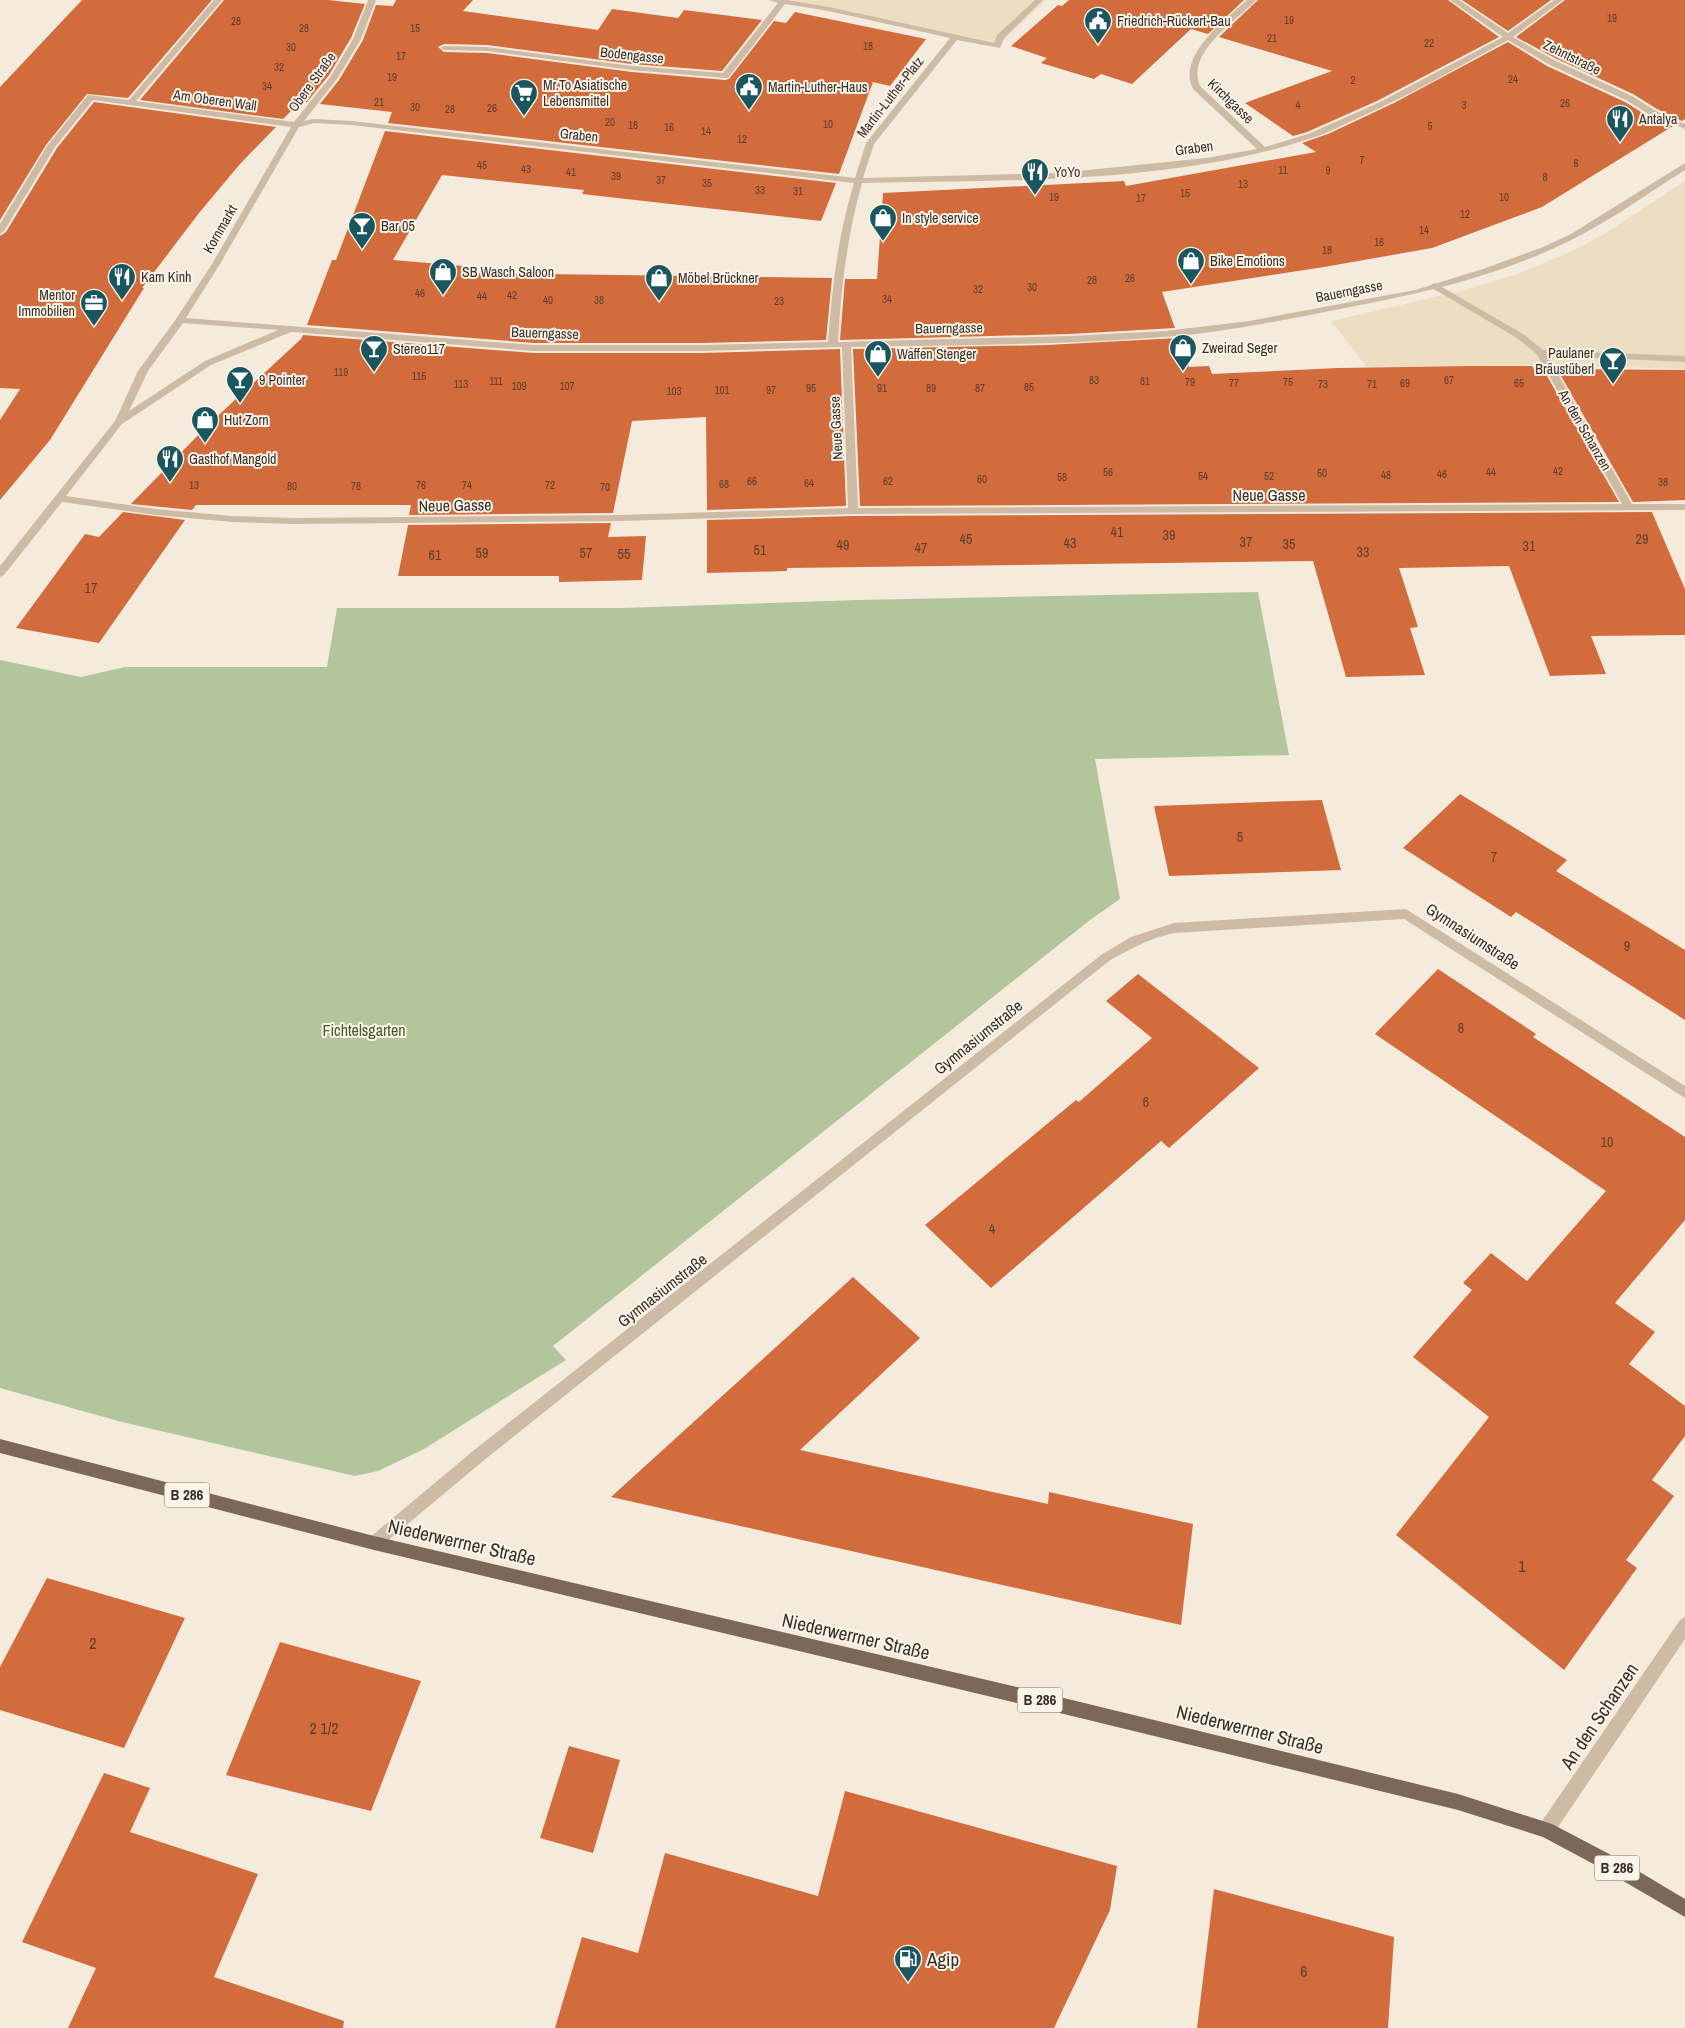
<svg xmlns="http://www.w3.org/2000/svg" width="1685" height="2028" viewBox="0 0 1685 2028" font-family="'Archivo Narrow',sans-serif">
	<style>
		.green { fill: #b3c59a }
		.plaza { fill: #eedec1 }
		.building { fill: #d26c3d }
		.lines { fill: none; stroke-linecap: round; stroke-linejoin: round }
		.lane { fill: #cebba6; fill-rule: evenodd }
		.street { fill: #cebba6; fill-rule: evenodd }
		.primary { fill: #7d6757; fill-rule: evenodd }
		.labels { text-anchor: middle; stroke-width: 4; stroke-linejoin: round; paint-order: stroke }
		.far-number-label { font-size: 11px; fill: #5f3e2d }
		.far-poi-label { font-size: 14px; fill: #392f28; stroke: #fbf4e9; text-anchor: start }
		.far-street-label { font-size: 14px; fill: #392f28; stroke: #fbf4e9 }
		.number-label { font-size: 14px; fill: #5f3e2d }
		.shield { fill: #fbf4e9; stroke: #736a62; stroke-width: 1 }
		.shield-label { font-size: 15px; font-weight: bold; fill: #392f28 }
		.street-label { font-size: 16px; fill: #392f28; stroke: #fbf4e9 }
		.park-label { font-size: 16px; fill: #455a29; stroke: #fbf4e9 }
		.near-number-label { font-size: 16px; fill: #5f3e2d }
		.near-street-label { font-size: 19px; fill: #392f28; stroke: #fbf4e9 }
		.near-poi-label { font-size: 19px; fill: #392f28; stroke: #fbf4e9; text-anchor: start }
	</style>
	<rect width="100%" height="100%" fill="#f4ebdc"/>
	<!-- green -->
	<path class="green" d="M1258 592 1289 755 1095 759 1120 899 1090 920 553 1346 566 1360 424 1449 378 1471 355 1476 122 1422 0 1388V660L81 677 125 667H327L337 608H623L859 600Z"/>
	<!-- plaza -->
	<g class="plaza">
		<path d="M773 0H1046L997 46Z"/>
		<path d="M1685 181V369L1532 365 1367 367 1331 321 1465 290 1517 274 1568 253 1604 234Z"/>
	</g>
	<!-- building -->
	<g class="building">
		<path d="M82 0H212L128 98 87 94 46 145 0 220V87Z"/>
		<path d="M224 0H328L365 4 351 38 329 75 307 102H300L283 119 140 100Z"/>
		<path d="M396 0H473L463 11 598 30 612 9 678 18 684 10 762 20 722 71 632 64 487 45 444 44 438 47 444 52 487 53 632 72 725 80 729 79 774 21 786 23 795 12 926 39 890 86 873 82 839 174 388 123 392 112 320 104 339 80 363 40 376 5 393 6Z"/>
		<path d="M1069 0H1244L1208 34 1191 29 1132 84 1101 74 1094 79 1041 63 1047 58 1011 46 1058 5 1062 6Z"/>
		<path d="M1258 0H1448L1499 37 1377 101 1307 132 1293 136 1245 103 1332 71 1219 37Z"/>
		<path d="M1462 0H1551L1508 31Z"/>
		<path d="M1565 0H1685V119L1682 121 1657 109 1633 94 1555 58 1516 37Z"/>
		<path d="M1508 42 1547 66 1625 102 1649 117 1673 126 1542 207 1432 248 1324 267 1162 292 1175 328 1069 334 840 340 845 279H877L883 193 1124 181 1126 186 1316 152 1302 143 1328 134 1394 103Z"/>
		<path d="M94 102 276 127 240 164 199 213 142 288H144L50 440 0 500V420L20 389 0 388V236L6 232 57 148Z"/>
		<path d="M385 131 836 183 821 221 582 194 584 190 442 175 393 260 475 267 473 273 832 278 826 340 702 343H534L307 325 332 260H336Z"/>
		<path d="M303 335 534 353H702L840 349 846 506 707 510 706 417 632 421 613 513 409 515 411 505H196L192 510 131 504 209 424 301 339Z"/>
		<path d="M1178 338 1189 367 1209 366 1212 374 1338 368 1469 366H1532L1534 369H1543L1619 502 860 506 853 349 1047 345Z"/>
		<path d="M1557 369 1685 370V500L1633 502Z"/>
		<path d="M123 512 185 520 99 643 16 628 85 534 99 537Z"/>
		<path d="M1652 512 1685 589V635L1591 636 1606 674 1550 676 1509 566 1399 568 1418 627 1410 628 1425 675 1346 677 1313 561 787 568V571L707 573V520L853 516Z"/>
		<path d="M611 523 608 537 646 536 642 580 559 582V576H398L408 525Z"/>
		<path d="M1460 794 1567 860 1556 871 1685 950V1020L1516 912 1511 917 1403 848Z"/>
		<path d="M1322 800 1341 870 1169 876 1154 806Z"/>
		<path d="M1438 969 1536 1034 1533 1037 1685 1137V1220L1615 1303 1655 1332 1629 1364 1685 1406V1436L1652 1480 1674 1496 1626 1560 1637 1568 1564 1670 1396 1535 1489 1417 1413 1357 1472 1290 1463 1283 1491 1253 1527 1281 1606 1191 1375 1034Z"/>
		<path d="M1138 974 1259 1068 1169 1148 1161 1141 991 1288 925 1225 1076 1100 1079 1102 1152 1038 1106 1001Z"/>
		<path d="M853 1277 920 1338 800 1450 1048 1504 1049 1492 1193 1524 1181 1625 611 1497Z"/>
		<path d="M47 1578 185 1618 124 1748 0 1710V1667Z"/>
		<path d="M280 1642 421 1681 371 1811 226 1775Z"/>
		<path d="M569 1746 620 1760 593 1853 540 1838Z"/>
		<path d="M104 1773 150 1788 130 1832 258 1874 214 1977 344 2021 343 2028H68L96 1968 22 1942Z"/>
		<path d="M845 1791 1117 1866 1110 1910 1054 2028H555L582 1937 638 1953 665 1853 818 1896Z"/>
		<path d="M1214 1889 1394 1937 1388 2028H1197Z"/>
	</g>
	<g class="lines">
		<!-- lane -->
		<path class="lane" d="M1435 283 1523 334 1543 350 1685 356V362L1538 355 1517 338 1432 288V284Z"/>
		<!-- street -->
		<g class="street">
			<path d="M214 0H222L136 101 294 122 331 76 353 39 368 0H376L361 39 337 79 304 121 314 119 352 121 855 178 866 143 950 38 829 11 785 4 728 78H725L632 70 487 51 444 50 440 48 444 46 487 47 632 66 723 73 778 3 769 0H787L829 7 994 43 997 35 1035 0H1043L1004 38 1000 48 957 40 874 144 863 178 1059 173 1206 158 1257 149 1193 89C1176 56 1226 19 1247 0H1256C1236 22 1186 51 1200 86L1265 147 1308 134 1378 103 1503 37 1450 0H1459L1508 33 1554 0H1563L1513 37 1554 60 1632 96 1656 111 1685 124V129L1650 115 1626 100 1548 64 1508 40C1457 68 1406 97 1354 120 1340 126 1326 134 1312 138 1172 184 1009 180 862 183 847 236 841 288 838 342L1069 336 1165 331 1249 321 1415 290 1483 269 1543 247 1571 234 1685 163V170C1641 198 1599 229 1550 250 1485 279 1415 295 1345 308 1285 320 1226 332 1165 337 1060 345 955 345 851 347L858 508 1622 504 1536 353 1541 350 1546 353 1632 504H1685V510L853 514 620 521 295 524 232 522 156 515 62 502 4 575 0 577V566L115 421 138 371 176 319 212 264 291 127 93 100 55 147 4 231 0 234V224L47 146 88 95 129 100ZM314 123 352 125 854 183C838 235 832 288 828 342L702 345H534L186 318 220 264 299 127ZM183 323 278 330 205 361 129 411 148 371ZM291 332 534 351H702L842 347 848 508 620 515 295 518 232 516 156 509 66 496 122 424 211 365Z"/>
			<path d="M1406 909 1685 1086V1098L1404 919 1174 933C1148 939 1132 948 1109 961L483 1461 379 1548 374 1550 369 1548 366 1543 369 1538 473 1451 1101 955 1131 937 1174 923Z"/>
			<path d="M1685 1617V1639L1552 1836 1546 1838 1540 1836 1538 1830 1540 1824 1680 1620Z"/>
		</g>
		<!-- primary -->
		<path class="primary" d="M0 1439 374 1536 1072 1700 1458 1794 1552 1824 1613 1856 1685 1899V1917L1601 1868 1543 1837 1458 1810 1072 1716 374 1550 0 1453Z"/>
	</g>
	<!-- icons -->
	<defs>
		<symbol id="civic-pin" viewBox="-11 -11 22 30"><path d="M0 17L-7.5 6A9.5 9.5 0 1 1 7.5 6Z" fill="#19565f" stroke="#fbf4e9"/><path d="M-.6-6.5H3V-4.5H.6V-3L4-1V1h2V6H-6V1h2V-1L-.6-3ZM-1.2 2.5V6h2.4V2.5Z" fill="#fff"/></symbol>
		<symbol id="supermarket-pin" viewBox="-11 -11 22 30"><path d="M0 17L-7.5 6A9.5 9.5 0 1 1 7.5 6Z" fill="#19565f" stroke="#fbf4e9"/><path d="M-6-5.5h2.5l.6 2H6L4.5 2H-2.5L-4.4-4H-6ZM-1.5 3.2a1.3 1.3 0 1 0 .1 0ZM3 3.2a1.3 1.3 0 1 0 .1 0Z" fill="#fff"/></symbol>
		<symbol id="restaurant-pin" viewBox="-11 -11 22 30"><path d="M0 17L-7.5 6A9.5 9.5 0 1 1 7.5 6Z" fill="#19565f" stroke="#fbf4e9"/><path d="M-5-6h1v4h1v-4h1v4h1v-4h1v5L-1.5 .5V6h-2V.5L-5-1ZM5-6V6H3V1.5H1.5Q1.5-4 5-6Z" fill="#fff"/></symbol>
		<symbol id="shop-pin" viewBox="-11 -11 22 30"><path d="M0 17L-7.5 6A9.5 9.5 0 1 1 7.5 6Z" fill="#19565f" stroke="#fbf4e9"/><path d="M-5-2.5h2.3a2.7 3.5 0 0 1 5.4 0H5L5.5 6h-11ZM-1.5-2.5h3a1.5 2.3 0 0 0-3 0Z" fill="#fff"/></symbol>
		<symbol id="bar-pin" viewBox="-11 -11 22 30"><path d="M0 17L-7.5 6A9.5 9.5 0 1 1 7.5 6Z" fill="#19565f" stroke="#fbf4e9"/><path d="M-6-5H6L.8 .8V4.5H3.5V6h-7V4.5H-.8V.8Z" fill="#fff"/></symbol>
		<symbol id="office-pin" viewBox="-11 -11 22 30"><path d="M0 17L-7.5 6A9.5 9.5 0 1 1 7.5 6Z" fill="#19565f" stroke="#fbf4e9"/><path d="M-6-3h4V-5.5h4V-3h4V5H-6ZM-1-4.5V-3h2v-1.5ZM-6 0V1H6V0Z" fill="#fff"/></symbol>
		<symbol id="fuel-pin" viewBox="-11 -11 22 30"><path d="M0 17L-7.5 6A9.5 9.5 0 1 1 7.5 6Z" fill="#19565f" stroke="#fbf4e9"/><path d="M-5.5-6h7V0h2V4h1.3V-2.5L3-4.5l.8-.8L6-3V5H2.5V1h-1V6h-7ZM-4.2-4.7v3.2H.2V-4.7Z" fill="#fff"/></symbol>
	</defs>
	<g fill-rule="evenodd">
		<use href="#civic-pin" x="1082" y="5" width="32" height="43"/>
		<use href="#civic-pin" x="733" y="71" width="32" height="43"/>
		<use href="#supermarket-pin" x="508" y="77" width="32" height="43"/>
		<use href="#restaurant-pin" x="1604" y="103" width="32" height="43"/>
		<use href="#restaurant-pin" x="1019" y="156" width="32" height="43"/>
		<use href="#shop-pin" x="867" y="202" width="32" height="43"/>
		<use href="#bar-pin" x="346" y="210" width="32" height="43"/>
		<use href="#shop-pin" x="1175" y="245" width="32" height="43"/>
		<use href="#shop-pin" x="427" y="256" width="32" height="43"/>
		<use href="#restaurant-pin" x="106" y="261" width="32" height="43"/>
		<use href="#shop-pin" x="643" y="262" width="32" height="43"/>
		<use href="#office-pin" x="78" y="287" width="32" height="43"/>
		<use href="#shop-pin" x="1167" y="332" width="32" height="43"/>
		<use href="#bar-pin" x="358" y="333" width="32" height="43"/>
		<use href="#shop-pin" x="862" y="338" width="32" height="43"/>
		<use href="#bar-pin" x="1597" y="345" width="32" height="43"/>
		<use href="#bar-pin" x="224" y="364" width="32" height="43"/>
		<use href="#shop-pin" x="189" y="404" width="32" height="43"/>
		<use href="#restaurant-pin" x="154" y="443" width="32" height="43"/>
		<use href="#fuel-pin" x="892" y="1943" width="32" height="43"/>
	</g>
	<g class="labels">
		<!-- far-number labels -->
		<g class="far-number-label">
			<text x="1612" y="22">19</text>
			<text x="1289" y="24">19</text>
			<text x="236" y="25">28</text>
			<text x="304" y="32">28</text>
			<text x="415" y="32">15</text>
			<text x="1272" y="42">21</text>
			<text x="1429" y="47">22</text>
			<text x="868" y="50">18</text>
			<text x="291" y="51">30</text>
			<text x="401" y="60">17</text>
			<text x="279" y="71">32</text>
			<text x="392" y="81">19</text>
			<text x="1513" y="83">24</text>
			<text x="1353" y="84">2</text>
			<text x="267" y="90">34</text>
			<text x="379" y="106">21</text>
			<text x="1565" y="107">26</text>
			<text x="1298" y="109">4</text>
			<text x="1464" y="109">3</text>
			<text x="415" y="111">30</text>
			<text x="492" y="112">26</text>
			<text x="450" y="113">28</text>
			<text x="610" y="126">20</text>
			<text x="828" y="128">10</text>
			<text x="633" y="129">18</text>
			<text x="1430" y="130">5</text>
			<text x="669" y="131">16</text>
			<text x="706" y="135">14</text>
			<text x="742" y="143">12</text>
			<text x="1362" y="164">7</text>
			<text x="1576" y="167">6</text>
			<text x="482" y="169">45</text>
			<text x="526" y="173">43</text>
			<text x="1283" y="174">11</text>
			<text x="1328" y="174">9</text>
			<text x="571" y="176">41</text>
			<text x="616" y="180">39</text>
			<text x="1545" y="181">8</text>
			<text x="661" y="184">37</text>
			<text x="707" y="187">35</text>
			<text x="1243" y="188">13</text>
			<text x="760" y="194">33</text>
			<text x="798" y="195">31</text>
			<text x="1185" y="197">15</text>
			<text x="1054" y="201">19</text>
			<text x="1504" y="201">10</text>
			<text x="1141" y="202">17</text>
			<text x="1465" y="218">12</text>
			<text x="1424" y="234">14</text>
			<text x="1379" y="246">16</text>
			<text x="1327" y="254">18</text>
			<text x="1130" y="282">26</text>
			<text x="1092" y="284">28</text>
			<text x="1032" y="291">30</text>
			<text x="978" y="293">32</text>
			<text x="420" y="297">46</text>
			<text x="512" y="299">42</text>
			<text x="482" y="300">44</text>
			<text x="887" y="303">34</text>
			<text x="548" y="304">40</text>
			<text x="599" y="304">38</text>
			<text x="779" y="305">23</text>
			<text x="341" y="376">119</text>
			<text x="419" y="380">115</text>
			<text x="1094" y="384">83</text>
			<text x="1449" y="384">67</text>
			<text x="496" y="385">111</text>
			<text x="1145" y="385">81</text>
			<text x="1190" y="386">79</text>
			<text x="1288" y="386">75</text>
			<text x="1234" y="387">77</text>
			<text x="1405" y="387">69</text>
			<text x="1519" y="387">65</text>
			<text x="461" y="388">113</text>
			<text x="1323" y="388">73</text>
			<text x="1372" y="388">71</text>
			<text x="519" y="390">109</text>
			<text x="567" y="390">107</text>
			<text x="1029" y="391">85</text>
			<text x="811" y="392">95</text>
			<text x="882" y="392">91</text>
			<text x="931" y="392">89</text>
			<text x="980" y="392">87</text>
			<text x="722" y="394">101</text>
			<text x="771" y="394">97</text>
			<text x="674" y="395">103</text>
			<text x="1558" y="475">42</text>
			<text x="1108" y="476">56</text>
			<text x="1491" y="476">44</text>
			<text x="1322" y="477">50</text>
			<text x="1442" y="478">46</text>
			<text x="1386" y="479">48</text>
			<text x="1203" y="480">54</text>
			<text x="1269" y="480">52</text>
			<text x="1062" y="481">58</text>
			<text x="982" y="483">60</text>
			<text x="752" y="485">66</text>
			<text x="888" y="485">62</text>
			<text x="1663" y="486">38</text>
			<text x="809" y="487">64</text>
			<text x="724" y="488">68</text>
			<text x="194" y="489">13</text>
			<text x="421" y="489">76</text>
			<text x="467" y="489">74</text>
			<text x="550" y="489">72</text>
			<text x="292" y="490">80</text>
			<text x="356" y="490">78</text>
			<text x="605" y="491">70</text>
		</g>
		<!-- far-poi labels -->
		<g class="far-poi-label">
			<text x="1117" y="26">Friedrich-Rückert-Bau</text>
			<text x="543" y="90">Mr.To Asiatische<tspan x="543" dy="16">Lebensmittel</tspan></text>
			<text x="768" y="92">Martin-Luther-Haus</text>
			<text x="1639" y="124">Antalya</text>
			<text x="1054" y="177">YoYo</text>
			<text x="902" y="223">In style service</text>
			<text x="381" y="231">Bar 05</text>
			<text x="1210" y="266">Bike Emotions</text>
			<text x="462" y="277">SB Wasch Saloon</text>
			<text x="141" y="282">Kam Kinh</text>
			<text x="678" y="283">Möbel Brückner</text>
			<text x="75" y="300" text-anchor="end">Mentor<tspan x="75" dy="16">Immobilien</tspan></text>
			<text x="1202" y="353">Zweirad Seger</text>
			<text x="393" y="354">Stereo117</text>
			<text x="1594" y="358" text-anchor="end">Paulaner<tspan x="1594" dy="16">Bräustüberl</tspan></text>
			<text x="897" y="359">Waffen Stenger</text>
			<text x="259" y="385">9 Pointer</text>
			<text x="224" y="425">Hut Zorn</text>
			<text x="189" y="464">Gasthof Mangold</text>
		</g>
		<!-- far-street labels -->
		<g class="far-street-label">
			<text transform="translate(632 55) rotate(6)" y="5">Bodengasse</text>
			<text transform="translate(1572 57) rotate(26)" y="5">Zehntstraße</text>
			<text transform="translate(312 82) rotate(-54)" y="5">Obere Straße</text>
			<text transform="translate(890 97) rotate(-52)" y="5">Martin-Luther-Platz</text>
			<text transform="translate(215 100) rotate(8)" y="5">Am Oberen Wall</text>
			<text transform="translate(1231 101) rotate(44)" y="5">Kirchgasse</text>
			<text transform="translate(579 135) rotate(6)" y="5">Graben</text>
			<text transform="translate(1194 148) rotate(-8)" y="5">Graben</text>
			<text transform="translate(220 229) rotate(-60)" y="5">Kornmarkt</text>
			<text transform="translate(1349 291) rotate(-11)" y="5">Bauerngasse</text>
			<text transform="translate(949 328) rotate(-1)" y="5">Bauerngasse</text>
			<text transform="translate(545 333) rotate(2)" y="5">Bauerngasse</text>
			<text transform="translate(836 428) rotate(-93)" y="5">Neue Gasse</text>
			<text transform="translate(1585 430) rotate(60)" y="5">An den Schanzen</text>
		</g>
		<!-- number labels -->
		<g class="number-label">
			<text x="1117" y="537">41</text>
			<text x="1169" y="540">39</text>
			<text x="966" y="544">45</text>
			<text x="1642" y="544">29</text>
			<text x="1246" y="547">37</text>
			<text x="1070" y="548">43</text>
			<text x="1289" y="549">35</text>
			<text x="843" y="550">49</text>
			<text x="1529" y="551">31</text>
			<text x="921" y="553">47</text>
			<text x="760" y="555">51</text>
			<text x="1363" y="557">33</text>
			<text x="482" y="558">59</text>
			<text x="586" y="558">57</text>
			<text x="624" y="559">55</text>
			<text x="435" y="560">61</text>
			<text x="91" y="593">17</text>
			<text x="1240" y="842">5</text>
			<text x="1494" y="862">7</text>
			<text x="1627" y="951">9</text>
			<text x="1461" y="1033">8</text>
			<text x="1146" y="1107">6</text>
			<text x="1607" y="1147">10</text>
			<text x="992" y="1234">4</text>
		</g>
		<!-- shield labels -->
		<g class="shield">
			<rect x="164.5" y="1482.5" width="45" height="25" rx="4"/>
			<rect x="1017.5" y="1687.5" width="45" height="25" rx="4"/>
			<rect x="1594.5" y="1855.5" width="45" height="25" rx="4"/>
		</g>
		<g class="shield-label">
			<text x="187" y="1500">B 286</text>
			<text x="1040" y="1705">B 286</text>
			<text x="1617" y="1873">B 286</text>
		</g>
		<!-- street labels -->
		<g class="street-label">
			<text x="1269" y="501">Neue Gasse</text>
			<text transform="translate(455 505) rotate(-1)" y="6">Neue Gasse</text>
			<text transform="translate(1473 936) rotate(33)" y="6">Gymnasiumstraße</text>
			<text transform="translate(978 1037) rotate(-39)" y="6">Gymnasiumstraße</text>
			<text transform="translate(662 1290) rotate(-38)" y="6">Gymnasiumstraße</text>
		</g>
		<!-- park labels -->
		<g class="park-label">
			<text x="364" y="1036">Fichtelsgarten</text>
		</g>
		<!-- near-number labels -->
		<g class="near-number-label">
			<text x="1522" y="1572">1</text>
			<text x="93" y="1649">2</text>
			<text x="324" y="1734">2 1/2</text>
			<text x="1304" y="1977">6</text>
		</g>
		<!-- near-street labels -->
		<g class="near-street-label">
			<text transform="translate(462 1542) rotate(13)" y="7">Niederwerrner Straße</text>
			<text transform="translate(856 1636) rotate(13)" y="7">Niederwerrner Straße</text>
			<text transform="translate(1599 1716) rotate(-56)" y="7">An den Schanzen</text>
			<text transform="translate(1250 1729) rotate(14)" y="7">Niederwerrner Straße</text>
		</g>
		<!-- near-poi labels -->
		<g class="near-poi-label">
			<text x="927" y="1966">Agip</text>
		</g>
	</g>
</svg>
